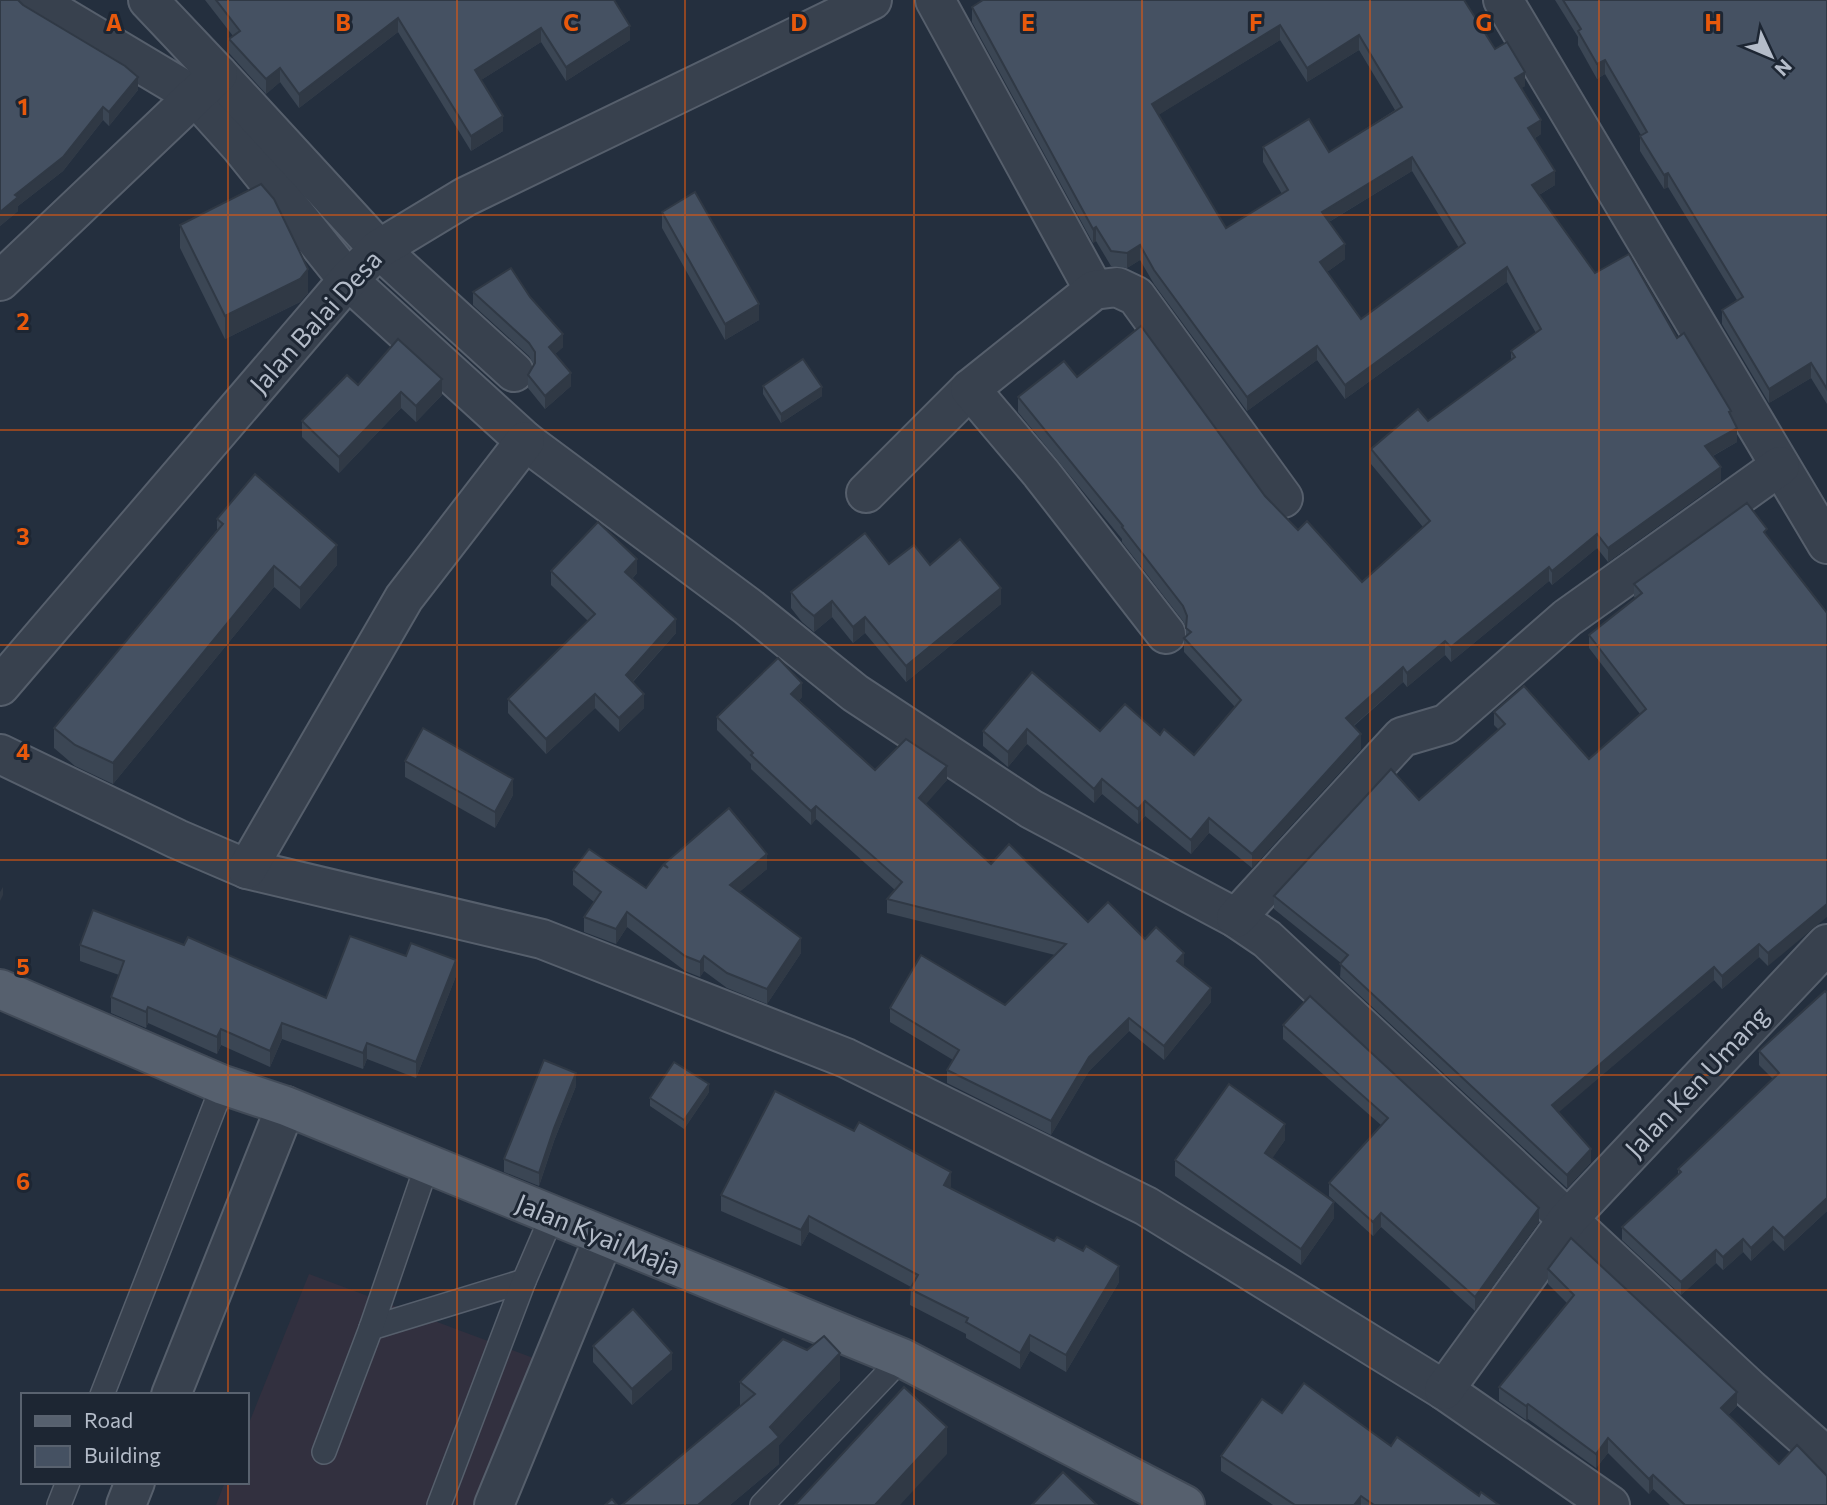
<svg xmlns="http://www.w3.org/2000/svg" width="1827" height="1505" viewBox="0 0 1827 1505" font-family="Commissioner,sans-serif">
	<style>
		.medical { fill: #32303f }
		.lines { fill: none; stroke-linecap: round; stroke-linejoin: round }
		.service-casing { stroke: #565f6c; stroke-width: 26 }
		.minor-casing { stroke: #565f6c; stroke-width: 42 }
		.primary-casing { stroke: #414a57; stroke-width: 42 }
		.service { stroke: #38414e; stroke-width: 23 }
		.minor { stroke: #38414e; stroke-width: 38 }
		.primary { stroke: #56606e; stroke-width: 38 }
		.wall { fill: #3b4654; fill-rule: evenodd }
		.shaded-wall { fill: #303945 }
		.building { fill: #455162; stroke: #303945; stroke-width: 2; fill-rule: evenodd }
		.grid { fill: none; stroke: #e8590c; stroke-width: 2; stroke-opacity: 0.55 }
		.labels { text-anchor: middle; stroke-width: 6; stroke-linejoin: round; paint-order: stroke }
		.street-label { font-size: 26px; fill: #b4bcc9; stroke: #1d2633 }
		.grid-label { font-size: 23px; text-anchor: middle; font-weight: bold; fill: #e8590c; stroke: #1d2633; stroke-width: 6; stroke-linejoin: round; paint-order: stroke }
	</style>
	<rect width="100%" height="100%" fill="#242f3e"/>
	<!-- medical -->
	<path class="medical" d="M309 1274 536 1359 477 1505H216L225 1482H247V1428Z"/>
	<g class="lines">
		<defs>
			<g id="service">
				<path d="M371 1328 524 1281"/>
				<path d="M102 1395 223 1085"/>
				<path d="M324 1452 371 1328 427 1165"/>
				<path d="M59 1505 68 1482"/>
				<path d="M439 1505 524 1281 552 1216"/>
				<path d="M762 1505 902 1358"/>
			</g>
			<g id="minor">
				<path d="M34 0 195 96 241 147 348 280 525 441 747 606 855 693 1031 809 1236 918 1267 939 1750 1389 1827 1457"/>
				<path d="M935 0 1094 290"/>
				<path d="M1503 0 1827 544"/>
				<path d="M218 74 379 249 514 372"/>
				<path d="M0 281 218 74 148 0"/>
				<path d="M866 493 970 389"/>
				<path d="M1166 634 1041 473 970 389 1094 290 1117 287 1136 296 1283 498"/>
				<path d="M0 686 348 280 379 249 465 197 872 0"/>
				<path d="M0 754 177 839 247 869 542 939 846 1058 1146 1206 1444 1390 1610 1505"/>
				<path d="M247 869 404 598 525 441"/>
				<path d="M1236 918 1402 737 1446 724 1567 618 1780 466"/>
				<path d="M1444 1390 1568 1219 1827 944"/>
				<path d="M171 1395 286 1106"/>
				<path d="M126 1505 135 1482"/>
				<path d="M494 1505 604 1237"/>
			</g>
			<path id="primary" d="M0 989 223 1085 286 1106 902 1358 1185 1505"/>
		</defs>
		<!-- service casing -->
		<use href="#service" class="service-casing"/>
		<!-- minor casing -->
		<use href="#minor" class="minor-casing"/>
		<!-- primary casing -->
		<use href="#primary" class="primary-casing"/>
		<!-- service -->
		<use href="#service" class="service"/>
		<!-- minor -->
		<use href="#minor" class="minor"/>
		<!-- primary -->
		<use href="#primary" class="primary"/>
	</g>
	<!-- wall -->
	<g class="wall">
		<path d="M205 0H614L630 40 566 81 541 42 481 80 503 131 471 151 398 32 299 108 280 82 266 94 229 53V39L233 36Z"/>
		<path d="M1464 0 1495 49 1525 86 1521 88 1541 134 1535 138 1555 185 1539 195 1595 273 1677 338 1731 416 1737 442 1713 456 1721 481 1608 562 1597 548 1552 585 1549 581 1451 662 1445 655 1407 687 1403 682 1354 726 1361 749 1252 868 1209 833 1191 854 1145 816 1138 824 1102 794 1094 803 1027 744 1008 767 983 746V731L1032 672 1100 731 1160 735 1194 755 1235 707 1184 652V638L1186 636V628L1183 621 1122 542V539L1018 412V397L1077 377 1265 496 1298 530 1362 582 1423 527 1371 464V449L1428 421 1511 360V351L1536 333 1507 282 1345 399 1317 360 1247 411 1154 284 1140 260 1127 268 1111 266 1096 241 1093 243 972 22V7ZM1280 40 1307 82 1359 50 1395 110 1329 152 1263 147V162L1282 194 1226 228 1158 115ZM1412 171 1459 248 1361 319 1327 272 1345 259 1329 222Z"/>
		<path d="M1555 0H1827V404L1811 378 1769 403 1722 324V310L1737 300 1668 187 1664 189 1640 151V136L1641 135 1605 74 1597 79 1578 45V37Z"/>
		<path d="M23 5 138 90 109 126 103 120 63 171 18 206V211L0 226Z"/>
		<path d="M662 212 759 320 725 340 662 228Z"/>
		<path d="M180 225 308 293 300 302 225 339 180 248Z"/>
		<path d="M473 292 563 347 555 354 571 386 545 409 528 388V375L534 365 529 356 473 305Z"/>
		<path d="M358 385 442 395 416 422 401 408 339 473 302 437V421Z"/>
		<path d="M763 386 822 396 781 423 763 394Z"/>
		<path d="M217 519 337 565 300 609 274 587 113 784 75 766 54 748V728L217 530Z"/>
		<path d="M1767 536 1821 606 1768 966 1759 957 1722 989 1714 980 1558 1112 1591 1162 1567 1188 1340 977 1341 963 1274 909V896L1419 800 1499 730 1494 725V712L1589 759 1640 714 1589 648V635L1635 598 1634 597V584Z"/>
		<path d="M889 564 930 565 1001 604 906 682 865 633 853 643 832 617 814 632 802 622 791 608V592Z"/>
		<path d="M551 571 637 573 632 579 676 633 633 682 644 708 619 732 595 708 546 754 508 713V699L588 621 551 585Z"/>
		<path d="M802 697 799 700 875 770 947 780 925 804 991 864 1088 922 1145 939 1184 966 1211 1002 1164 1060 1129 1031 1089 1071 1051 1135 947 1083V1070L953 1060 890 1022V1008L1005 1005 1055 955 887 913V899L895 890 816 819 811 825 751 769V764L717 730V717Z"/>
		<path d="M405 761 513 795 495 828 405 777Z"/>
		<path d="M664 864 767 869 739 892 801 953 767 1004 727 988 704 971 700 977 685 971 627 927 616 944 584 932V917L594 902 573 885V870L646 888 664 866Z"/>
		<path d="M80 945H184L326 998 456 976 416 1078 367 1059 363 1069 282 1039 270 1067 221 1045 217 1054 148 1023 146 1028 111 1013V997L119 975 80 961Z"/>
		<path d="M1827 993V1211L1784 1251 1773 1240 1751 1261 1743 1252 1723 1270 1716 1263 1681 1295 1622 1240V1227L1678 1175V1169L1773 1079 1759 1065V1051Z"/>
		<path d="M1283 1025 1539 1222 1475 1311 1381 1227 1373 1236 1329 1196V1183L1381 1125 1283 1039Z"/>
		<path d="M576 1086 554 1141 539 1186 504 1172V1159Z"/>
		<path d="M709 1092 684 1129 650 1106V1098Z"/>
		<path d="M1285 1140 1272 1158 1334 1218 1301 1265 1175 1176V1160Z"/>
		<path d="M951 1188 1119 1282 1066 1372 1030 1351 1020 1369 966 1338V1334L910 1305 911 1287 809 1232 801 1246 721 1211V1195Z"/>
		<path d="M1548 1269 1737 1406 1728 1415 1779 1464 1827 1505H1670L1653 1489 1649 1494 1608 1453 1596 1468 1528 1419 1526 1420 1499 1401V1387L1567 1303 1548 1284Z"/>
		<path d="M593 1346 672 1369 632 1405 593 1362Z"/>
		<path d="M840 1380 779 1445V1464L730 1505H622L740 1406V1382Z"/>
		<path d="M1282 1413 1391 1446 1479 1496 1499 1505H1273L1221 1471V1456Z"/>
	</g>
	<!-- shaded-wall -->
	<g class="shaded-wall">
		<path d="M398 18V32L299 108V94Z"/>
		<path d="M1280 25V40L1152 119V104Z"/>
		<path d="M630 26V40L566 81V67Z"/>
		<path d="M541 28V42L475 84V70Z"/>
		<path d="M1359 35V50L1307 82V68Z"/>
		<path d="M1605 60V74L1597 79V64Z"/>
		<path d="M280 68V82L266 94V79Z"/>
		<path d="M1525 72V86L1515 92V78Z"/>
		<path d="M138 77V90L109 126V112Z"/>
		<path d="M103 107V120L63 171 18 206V211L0 226V212L15 195Z"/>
		<path d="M503 116V131L471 151V136Z"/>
		<path d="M1541 120V134L1528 142V128Z"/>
		<path d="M1412 157V171L1322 226V212Z"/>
		<path d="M1555 171V185L1532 199V185Z"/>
		<path d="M1668 173V187L1664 189V175Z"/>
		<path d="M1096 227V241L1093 243V229Z"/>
		<path d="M1345 244V259L1320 277V262Z"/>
		<path d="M1140 245V260L1127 268V253Z"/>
		<path d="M1507 267V282L1345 399V385Z"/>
		<path d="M308 269V293L300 302 225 339V316Z"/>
		<path d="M759 304V320L725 340V324Z"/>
		<path d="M563 334V347L549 360V347Z"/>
		<path d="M1317 346V360L1247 411V397Z"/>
		<path d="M1811 363V378L1769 403V389Z"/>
		<path d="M571 373V386L545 409V396Z"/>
		<path d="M442 379V395L416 422V406Z"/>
		<path d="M822 387V396L781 423V414Z"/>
		<path d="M401 392V408L339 473V457Z"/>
		<path d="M1737 428V442L1705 460V446Z"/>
		<path d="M1721 467V481L1608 562V548Z"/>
		<path d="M1597 534V548L1552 585V571Z"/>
		<path d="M337 545V565L300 609V588Z"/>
		<path d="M637 559V573L625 586V572Z"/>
		<path d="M274 566V587L113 784V763Z"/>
		<path d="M1549 567V581L1451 662V647Z"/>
		<path d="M1001 588V604L906 682V666Z"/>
		<path d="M832 601V617L814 632V616Z"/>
		<path d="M865 617V633L853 643V627Z"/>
		<path d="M676 619V633L626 689V675Z"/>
		<path d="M1445 641V655L1407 687V673Z"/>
		<path d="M1403 667V682L1346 732V718Z"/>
		<path d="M802 683V697L791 708V694Z"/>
		<path d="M595 694V708L546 754V739Z"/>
		<path d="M644 694V708L619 732V718Z"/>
		<path d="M1027 729V744L1008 767V752Z"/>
		<path d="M1361 734V749L1252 868V854Z"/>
		<path d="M947 766V780L919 812V798Z"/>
		<path d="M513 779V795L495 828V812Z"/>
		<path d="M1102 779V794L1094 803V789Z"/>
		<path d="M1145 801V816L1138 824V809Z"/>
		<path d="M816 806V819L811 825V811Z"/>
		<path d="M1209 818V833L1191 854V840Z"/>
		<path d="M767 854V869L730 900V885Z"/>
		<path d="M3 887V895L0 901V892Z"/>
		<path d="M1827 904V917L1768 966V953Z"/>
		<path d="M627 912V927L616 944V929Z"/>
		<path d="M801 938V953L767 1004V989Z"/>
		<path d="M1759 944V957L1722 989V976Z"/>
		<path d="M1184 953V967L1177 961Z"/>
		<path d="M704 956V971L700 977V962Z"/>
		<path d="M456 960V976L416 1078V1062Z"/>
		<path d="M1714 967V980L1552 1118V1105Z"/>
		<path d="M1211 988V1002L1164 1060V1046Z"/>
		<path d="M148 1007V1023L146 1028V1012Z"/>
		<path d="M1129 1018V1031L1089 1071 1051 1135V1121L1089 1057Z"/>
		<path d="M282 1023V1039L270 1067V1051Z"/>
		<path d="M221 1029V1045L217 1054V1037Z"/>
		<path d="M367 1043V1059L363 1069V1053Z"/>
		<path d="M576 1073V1086L554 1141 539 1186V1173L554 1128Z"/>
		<path d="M709 1084V1092L684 1129V1120Z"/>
		<path d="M1285 1124V1140L1265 1169V1153Z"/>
		<path d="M1591 1149V1162L1567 1188V1175Z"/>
		<path d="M951 1172V1188L944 1185Z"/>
		<path d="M1827 1198V1211L1784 1251V1238Z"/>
		<path d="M1334 1202V1218L1301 1265V1249Z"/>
		<path d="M1539 1208V1222L1475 1311V1297Z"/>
		<path d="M1381 1213V1227L1373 1236V1222Z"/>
		<path d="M809 1216V1232L801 1246V1230Z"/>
		<path d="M1773 1227V1240L1751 1261V1248Z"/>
		<path d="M1743 1239V1252L1723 1270V1257Z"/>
		<path d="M1716 1250V1263L1681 1295V1282Z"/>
		<path d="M1119 1266V1282L1066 1372V1355Z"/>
		<path d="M1030 1335V1351L1020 1369V1353Z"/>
		<path d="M672 1353V1369L632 1405V1389Z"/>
		<path d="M840 1353V1380L779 1445V1464L730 1505H698Z"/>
		<path d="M1737 1392V1406L1721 1422V1408Z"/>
		<path d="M1528 1404V1419L1526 1420V1406Z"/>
		<path d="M947 1427V1454L900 1505H875Z"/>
		<path d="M1608 1438V1453L1596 1468V1454Z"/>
		<path d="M1653 1475V1489L1649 1494V1479Z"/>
		<path d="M1361 1496V1505H1354Z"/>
	</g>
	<!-- building -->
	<g class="building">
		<path d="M0 0H18L23 5 125 66 138 77 109 112 103 107 63 157 15 195 18 197 0 212Z"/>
		<path d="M216 0H614L630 26 566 67 541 28 475 70 503 116 471 136 398 18 299 94 280 68 266 79 229 39 240 31Z"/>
		<path d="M983 0H1464L1495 49 1507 42 1525 72 1515 78 1541 120 1528 128 1555 171 1532 185 1595 273 1629 254 1677 338 1684 333 1731 411 1729 412 1737 428 1705 446 1721 467 1608 548 1597 534 1552 571 1549 567 1451 647 1445 641 1407 673 1403 667 1346 718 1361 734 1252 854 1209 818 1191 840 1145 801 1138 809 1102 779 1094 789 1027 729 1008 752 983 731 1032 672 1100 731 1125 704 1160 735 1164 729 1194 755 1241 700 1184 638 1191 632 1186 628 1187 616 1183 606 1122 527 1123 526 1018 397 1064 361 1077 377 1141 326 1265 496 1298 530 1307 521 1362 582 1430 521 1371 449 1418 409 1428 421 1515 357 1511 351 1541 329 1507 267 1345 385 1317 346 1247 397 1154 270 1140 245 1127 253 1111 251 1096 227 1093 229 972 7ZM1280 25 1307 68 1359 35 1402 107 1329 152 1309 119 1263 147 1288 190 1226 228 1152 104ZM1412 157 1465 243 1361 319 1320 262 1345 244 1322 212Z"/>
		<path d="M1563 0H1827V389L1811 363 1769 389 1722 310 1743 297 1668 173 1664 175 1640 136 1647 132 1605 60 1597 64 1578 31 1581 29Z"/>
		<path d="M261 184 274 199 308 269 300 279 225 316 180 225Z"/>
		<path d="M695 192 759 304 725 324 662 212Z"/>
		<path d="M511 268 530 297 563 334 549 347 571 373 545 396 528 375 535 363V352L529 343 473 292Z"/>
		<path d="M398 339 442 379 416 406 401 392 339 457 302 421 347 375 358 385Z"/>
		<path d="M803 359 822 387 781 414 763 386Z"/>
		<path d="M255 474 337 545 300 588 274 566 113 763 75 745 54 728 223 524 217 519Z"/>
		<path d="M1747 503 1767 529 1764 532 1827 613V904L1768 953 1759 944 1722 976 1714 967 1552 1105 1591 1149 1567 1175 1340 964 1348 955 1274 896 1391 769 1419 800 1505 724 1494 712 1524 686 1589 759 1646 709 1589 635 1642 593 1634 584Z"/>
		<path d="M598 522 637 559 625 572 676 619 626 675 644 694 619 718 595 694 546 739 508 699 595 614 551 571Z"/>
		<path d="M865 533 889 564 914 545 930 565 960 539 1001 588 906 666 865 617 853 627 832 601 814 616 802 606 791 592Z"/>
		<path d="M778 658 802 683 791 694 875 770 906 739 947 766 919 798 991 864 1009 844 1088 922 1108 902 1145 939 1156 927 1184 953 1177 961 1211 988 1164 1046 1129 1018 1089 1057 1051 1121 947 1070 959 1050 890 1008 921 955 1005 1005 1066 944 887 899 902 882 816 806 811 811 751 755 753 753 717 717Z"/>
		<path d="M423 728 513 779 495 812 405 761Z"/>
		<path d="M729 808 767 854 730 885 801 938 767 989 727 973 704 956 700 962 685 956 627 912 616 929 584 917 601 892 573 870 589 849 646 888 663 865 668 868 664 864Z"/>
		<path d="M93 910 184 945 188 937 326 998 350 936 406 956 411 943 456 960 416 1062 367 1043 363 1053 282 1023 270 1051 221 1029 217 1037 148 1007 146 1012 111 997 124 961 80 945Z"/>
		<path d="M1825 991 1827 993V1198L1784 1238 1773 1227 1751 1248 1743 1239 1723 1257 1716 1250 1681 1282 1622 1227 1681 1172 1678 1169 1779 1073 1759 1051Z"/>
		<path d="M1310 996 1539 1208 1475 1297 1381 1213 1373 1222 1329 1183 1388 1118 1283 1025Z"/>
		<path d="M544 1060 576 1073 554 1128 539 1173 504 1159Z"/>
		<path d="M674 1062 709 1084 684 1120 650 1098Z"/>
		<path d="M1229 1084 1285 1124 1265 1153 1334 1202 1301 1249 1175 1160Z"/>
		<path d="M775 1091 854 1131 859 1122 951 1172 944 1185 1054 1241 1057 1237 1083 1251 1086 1246 1119 1266 1066 1355 1030 1335 1020 1353 966 1322 968 1318 910 1289 918 1275 809 1216 801 1230 721 1195Z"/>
		<path d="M1571 1238 1737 1392 1721 1408 1779 1464 1797 1445 1827 1476V1505H1685L1653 1475 1649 1479 1608 1438 1596 1454 1528 1404 1526 1406 1499 1387 1574 1295 1548 1269Z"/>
		<path d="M633 1309 672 1353 632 1389 593 1346Z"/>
		<path d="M824 1336 840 1353 770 1427 779 1437 698 1505H622L755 1394 740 1382 783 1339 807 1350Z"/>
		<path d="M1304 1383 1391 1446 1397 1437 1479 1496 1481 1492 1499 1505H1374L1361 1496 1354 1505H1295L1221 1456 1262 1399 1282 1413Z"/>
		<path d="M904 1387 947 1427 875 1505H795Z"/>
		<path d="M1063 1472 1097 1505H1032Z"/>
		<path d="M612 1499 617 1505H605Z"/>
	</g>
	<!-- grid -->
	<path class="grid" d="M228 0V1395M457 0V1505M685 0V1505M914 0V1505M1142 0V1505M1370 0V1505M1599 0V1505M0 215H1827M0 430H1827M0 645H1827M0 860H1827M0 1075H1827M0 1290H1827M228 1482V1505"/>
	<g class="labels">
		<!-- street labels -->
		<g class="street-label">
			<text transform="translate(316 322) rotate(-48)" y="9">Jalan Balai Desa</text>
			<text transform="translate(1697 1082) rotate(-47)" y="9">Jalan Ken Umang</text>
			<text transform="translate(598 1235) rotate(22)" y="9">Jalan Kyai Maja</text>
		</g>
	</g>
	<g class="grid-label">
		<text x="114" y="31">A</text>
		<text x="343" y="31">B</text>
		<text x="571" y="31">C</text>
		<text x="799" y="31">D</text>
		<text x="1028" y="31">E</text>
		<text x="1256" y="31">F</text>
		<text x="1484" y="31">G</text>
		<text x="1713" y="31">H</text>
		<text x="23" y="115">1</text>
		<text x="23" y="330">2</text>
		<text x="23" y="545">3</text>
		<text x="23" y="760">4</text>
		<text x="23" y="975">5</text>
		<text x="23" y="1190">6</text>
	</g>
	<!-- legend -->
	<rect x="21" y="1393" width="228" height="91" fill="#1d2633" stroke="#59626f" stroke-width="2"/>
	<rect x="35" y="1416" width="35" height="10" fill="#56606e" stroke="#59626f" stroke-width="2"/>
	<text x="84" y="1428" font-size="21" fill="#b4bcc9">Road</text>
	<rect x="35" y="1446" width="35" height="21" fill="#455162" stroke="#59626f" stroke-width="2"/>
	<text x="84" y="1463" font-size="21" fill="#b4bcc9">Building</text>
	<!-- north arrow -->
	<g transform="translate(1771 56) rotate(134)" stroke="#1d2633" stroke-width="5" paint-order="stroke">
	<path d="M0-5L12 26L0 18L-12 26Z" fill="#b4bcc9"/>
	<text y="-10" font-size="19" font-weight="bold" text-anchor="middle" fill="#b4bcc9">N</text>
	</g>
</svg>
